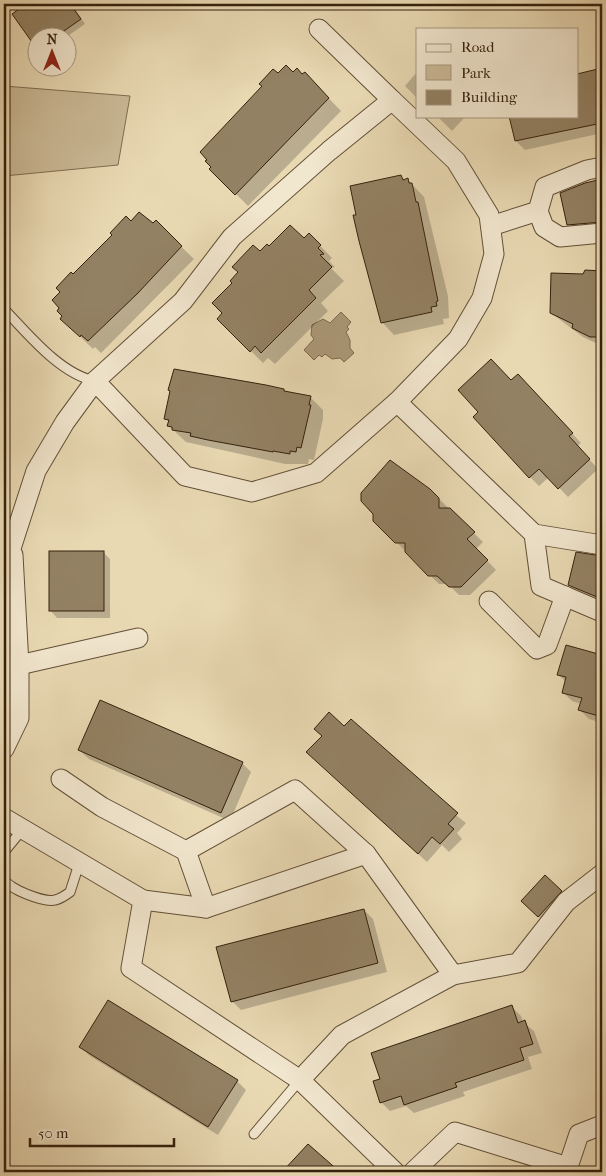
<svg xmlns="http://www.w3.org/2000/svg" width="606" height="1176" viewBox="0 0 606 1176" font-family="'IM FELL French Canon',serif">
	<style>
		.green { fill: #cbba97; stroke: #806e52 }
		.water { fill: #ac9a7a; stroke: #7d6a4e }
		.shadow { fill: #0003 }
		.building { fill: #938163; stroke: #36210c }
		.lines { fill: none; stroke-linecap: round; stroke-linejoin: round }
		.service-casing { stroke: #634f36; stroke-width: 11 }
		.minor-casing { stroke: #634f36; stroke-width: 21 }
		.service { stroke: #f1e6ce; stroke-width: 9 }
		.minor { stroke: #f1e6ce; stroke-width: 19 }
	</style>
	<rect width="100%" height="100%" fill="#e9d9b3"/>
	<filter id="stains"><feTurbulence type="fractalNoise" baseFrequency=".004" numOctaves="4"/><feColorMatrix values="0 0 0 0 .2 0 0 0 0 .09 0 0 0 0 .02 0 0 0 .5 -.17"/></filter>
	<radialGradient id="worn" r=".72"><stop offset=".6" stop-color="#630" stop-opacity="0"/><stop offset="1" stop-color="#630" stop-opacity=".3"/></radialGradient>
	<!-- green -->
	<path class="green" d="M4 86 130 96 118 165 4 176Z"/>
	<!-- water -->
	<path class="water" d="M341 312 351 322 347 327 349 329 346 332 350 340V348L354 353 344 362 340 358 332 359 325 354 322 357 319 355 314 360 304 350 314 339 311 335 312 325 323 319 330 323Z"/>
	<!-- shadow -->
	<g class="shadow">
		<path d="M30 4H72L85 24 69 35 66 32 58 38H38V47L13 15Z"/>
		<path d="M602 70V133L525 150 516 141 511 116H577V75Z"/>
		<path d="M417 72V98L405 86Z"/>
		<path d="M293 74 317 86 341 111 248 206 211 169 278 75Z"/>
		<path d="M437 116H466L452 131Z"/>
		<path d="M401 177 405 180H408L424 197 448 296 449 318 443 319 444 324 394 335 382 322 358 216Z"/>
		<path d="M602 181V230L575 232 568 224 586 184Z"/>
		<path d="M131 222 153 224 156 222 194 259 101 353 95 347 93 349 62 319 73 276Z"/>
		<path d="M309 234 332 258 329 261 335 267 331 268 344 281 321 303 328 311 275 364 268 358 263 363 219 319 224 313 234 283 260 253 269 247 304 240Z"/>
		<path d="M585 271 602 272V346L583 337 551 313Z"/>
		<path d="M527 384 581 443 577 446 598 469 568 497 549 477 539 486 530 477Z"/>
		<path d="M284 390 310 397 323 410V419L314 460 309 459 308 464H285L186 442 169 426V423L166 419Z"/>
		<path d="M430 490 483 542 476 549 496 570 470 595H459L448 584H439L375 521Z"/>
		<path d="M103 552 110 559V618H57L50 610Z"/>
		<path d="M577 554 602 557V603L576 592 569 585Z"/>
		<path d="M598 651 602 652V723L589 719 580 710 581 704 572 701 563 692 566 682 559 675 597 654Z"/>
		<path d="M344 728 466 823 457 833 462 839 449 852 442 845 427 862 317 761Z"/>
		<path d="M79 750 242 763 251 772 230 821 89 759Z"/>
		<path d="M545 877 566 896 543 921 523 901Z"/>
		<path d="M364 910 373 919 387 972 241 1010 232 1001Z"/>
		<path d="M512 1007 521 1016 523 1022 534 1031 542 1053 528 1057 532 1069 463 1092 465 1096 414 1113 406 1106 390 1111 381 1102 382 1080Z"/>
		<path d="M81 1047 237 1081 246 1090 218 1135 90 1056Z"/>
		<path d="M308 1146 338 1172H284Z"/>
	</g>
	<!-- building -->
	<g class="building">
		<path d="M26 4H70L81 19 54 38H38V43L34 45 12 14Z"/>
		<path d="M286 65 293 72 297 68 302 74 305 72 329 98 235 195 209 169 211 167 205 161 207 160 200 152 262 86 259 84 273 69 278 73Z"/>
		<path d="M602 68V123L515 141 509 116H577V74Z"/>
		<path d="M401 175 403 180 408 178 409 183H412L416 202H418L438 301 436 302 437 306 431 307 432 312 381 323 359 241 353 215H356L350 186Z"/>
		<path d="M602 179V222L567 225 560 193 585 183Z"/>
		<path d="M139 212 153 223 156 220 182 246 137 294 88 341 81 335 80 337 60 319 62 316 57 311 59 308 52 300 60 292 56 288 71 272 73 274 112 235 110 233 126 216 131 221Z"/>
		<path d="M290 225 304 238 309 233 321 245 318 248 324 254 320 255 332 267 309 290 316 298 261 353 255 346 250 352 217 319 222 313 212 303 232 283 230 281 238 272 232 267 253 245 260 251 267 244 269 246Z"/>
		<path d="M585 270 602 271V337H590L572 328 573 324 550 313 551 273 583 274Z"/>
		<path d="M491 359 511 380 518 374 573 433 569 436 590 459 558 489 539 469 529 478 473 417 478 412 458 390Z"/>
		<path d="M174 369 266 385 284 389V391L311 396 309 405H311L301 448 297 447 296 452 290 451V454L273 451V452L208 440 190 436 191 433 172 430V427L167 426 169 420 164 419 170 391 168 390Z"/>
		<path d="M390 460 430 489 439 498V508H450L475 532 467 539 488 560 461 587H449L437 576H428L405 552V543H395L373 521V514L361 501V493Z"/>
		<rect x="49" y="551" width="55" height="60"/>
		<path d="M576 552 602 556V599L568 585Z"/>
		<path d="M566 645 602 655V717L578 710 582 698 562 693 566 677 557 675Z"/>
		<path d="M100 700 243 762 221 813 78 750Z"/>
		<path d="M329 712 344 726 351 719 458 813 448 824 454 829 440 844 432 837 418 854 306 752 322 736 314 729Z"/>
		<path d="M545 875 562 891 538 917 521 901Z"/>
		<path d="M364 909 378 963 231 1002 216 947Z"/>
		<path d="M108 1000 238 1080 208 1127 79 1047Z"/>
		<path d="M512 1005 518 1023 525 1020 533 1044 520 1048 524 1060 455 1083 457 1087 404 1105 401 1096 380 1103 373 1081 380 1079 371 1053Z"/>
		<path d="M308 1144 340 1172H282Z"/>
	</g>
	<g class="lines">
		<defs>
			<g id="service">
				<path d="M4 309C28 334 60 374 95 381"/>
				<path d="M4 852 22 830"/>
				<path d="M4 879C8 889 45 903 55 900 60 899 66 895 70 892L79 864"/>
				<path d="M254 1134 300 1080"/>
			</g>
			<g id="minor">
				<path d="M319 29 392 100"/>
				<path d="M538 211 544 227 560 237 602 233"/>
				<path d="M491 226 538 211 545 187 587 170 602 167"/>
				<path d="M95 381 183 301 232 237 329 151 392 100 456 161 489 215 494 254 482 298 458 339 397 402"/>
				<path d="M534 534 541 586 602 612"/>
				<path d="M4 570 36 471 65 422 95 381 185 476 252 492 316 473 397 402 534 534 602 545"/>
				<path d="M489 601 537 649 547 645 565 596"/>
				<path d="M19 665 138 638"/>
				<path d="M4 749 19 718V665L13 555"/>
				<path d="M61 779 102 807 186 851"/>
				<path d="M4 818 143 900 131 968 300 1080 395 1172"/>
				<path d="M143 900 206 908 366 854 453 975 342 1035 300 1080"/>
				<path d="M206 908 186 851 295 790 366 854"/>
				<path d="M453 975 518 963 566 902 602 874"/>
				<path d="M413 1172 455 1132 568 1167 579 1134 602 1125"/>
			</g>
		</defs>
		<!-- service casing -->
		<use href="#service" class="service-casing"/>
		<!-- minor casing -->
		<use href="#minor" class="minor-casing"/>
		<!-- service -->
		<use href="#service" class="service"/>
		<!-- minor -->
		<use href="#minor" class="minor"/>
	</g>
	<!-- margin -->
	<rect width="606" height="1176" fill="none" stroke="#e9d9b3" stroke-width="20"/>
	<rect x="5" y="5" width="596" height="1166" fill="none" stroke="#36210c" stroke-width="2.5"/>
	<rect x="10" y="10" width="586" height="1156" fill="none" stroke="#36210c"/>
	<!-- legend -->
	<rect x="416" y="28" width="162" height="90" fill="#f1e6ce" stroke="#a69780"/>
	<rect x="426" y="44" width="25" height="8" fill="#f1e6ce" stroke="#a69780"/>
	<text x="461" y="52" font-size="15" fill="#36210c">Road</text>
	<rect x="426" y="65" width="25" height="15" fill="#cbba97" stroke="#a69780"/>
	<text x="461" y="78" font-size="15" fill="#36210c">Park</text>
	<rect x="426" y="90" width="25" height="15" fill="#938163" stroke="#a69780"/>
	<text x="461" y="102" font-size="15" fill="#36210c">Building</text>
	<!-- north arrow -->
	<g transform="translate(52 52)"><circle r="24" fill="#f1e6ce" stroke="#a69780"/>
	<path d="M0-4L9 19L0 12L-9 19Z" fill="#8f2418"/>
	<text y="-8" font-size="14" font-weight="bold" text-anchor="middle" fill="#36210c">N</text>
	</g>
	<!-- scale -->
	<path d="M30 1138v8h144v-8" fill="none" stroke="#36210c" stroke-width="2.5"/>
	<text x="38" y="1138" font-size="15" fill="#36210c" stroke="#f1e6ce" stroke-width="4" paint-order="stroke">50 m</text>
	<rect width="100%" height="100%" filter="url(#stains)"/>
	<rect width="100%" height="100%" fill="url(#worn)"/>
</svg>
